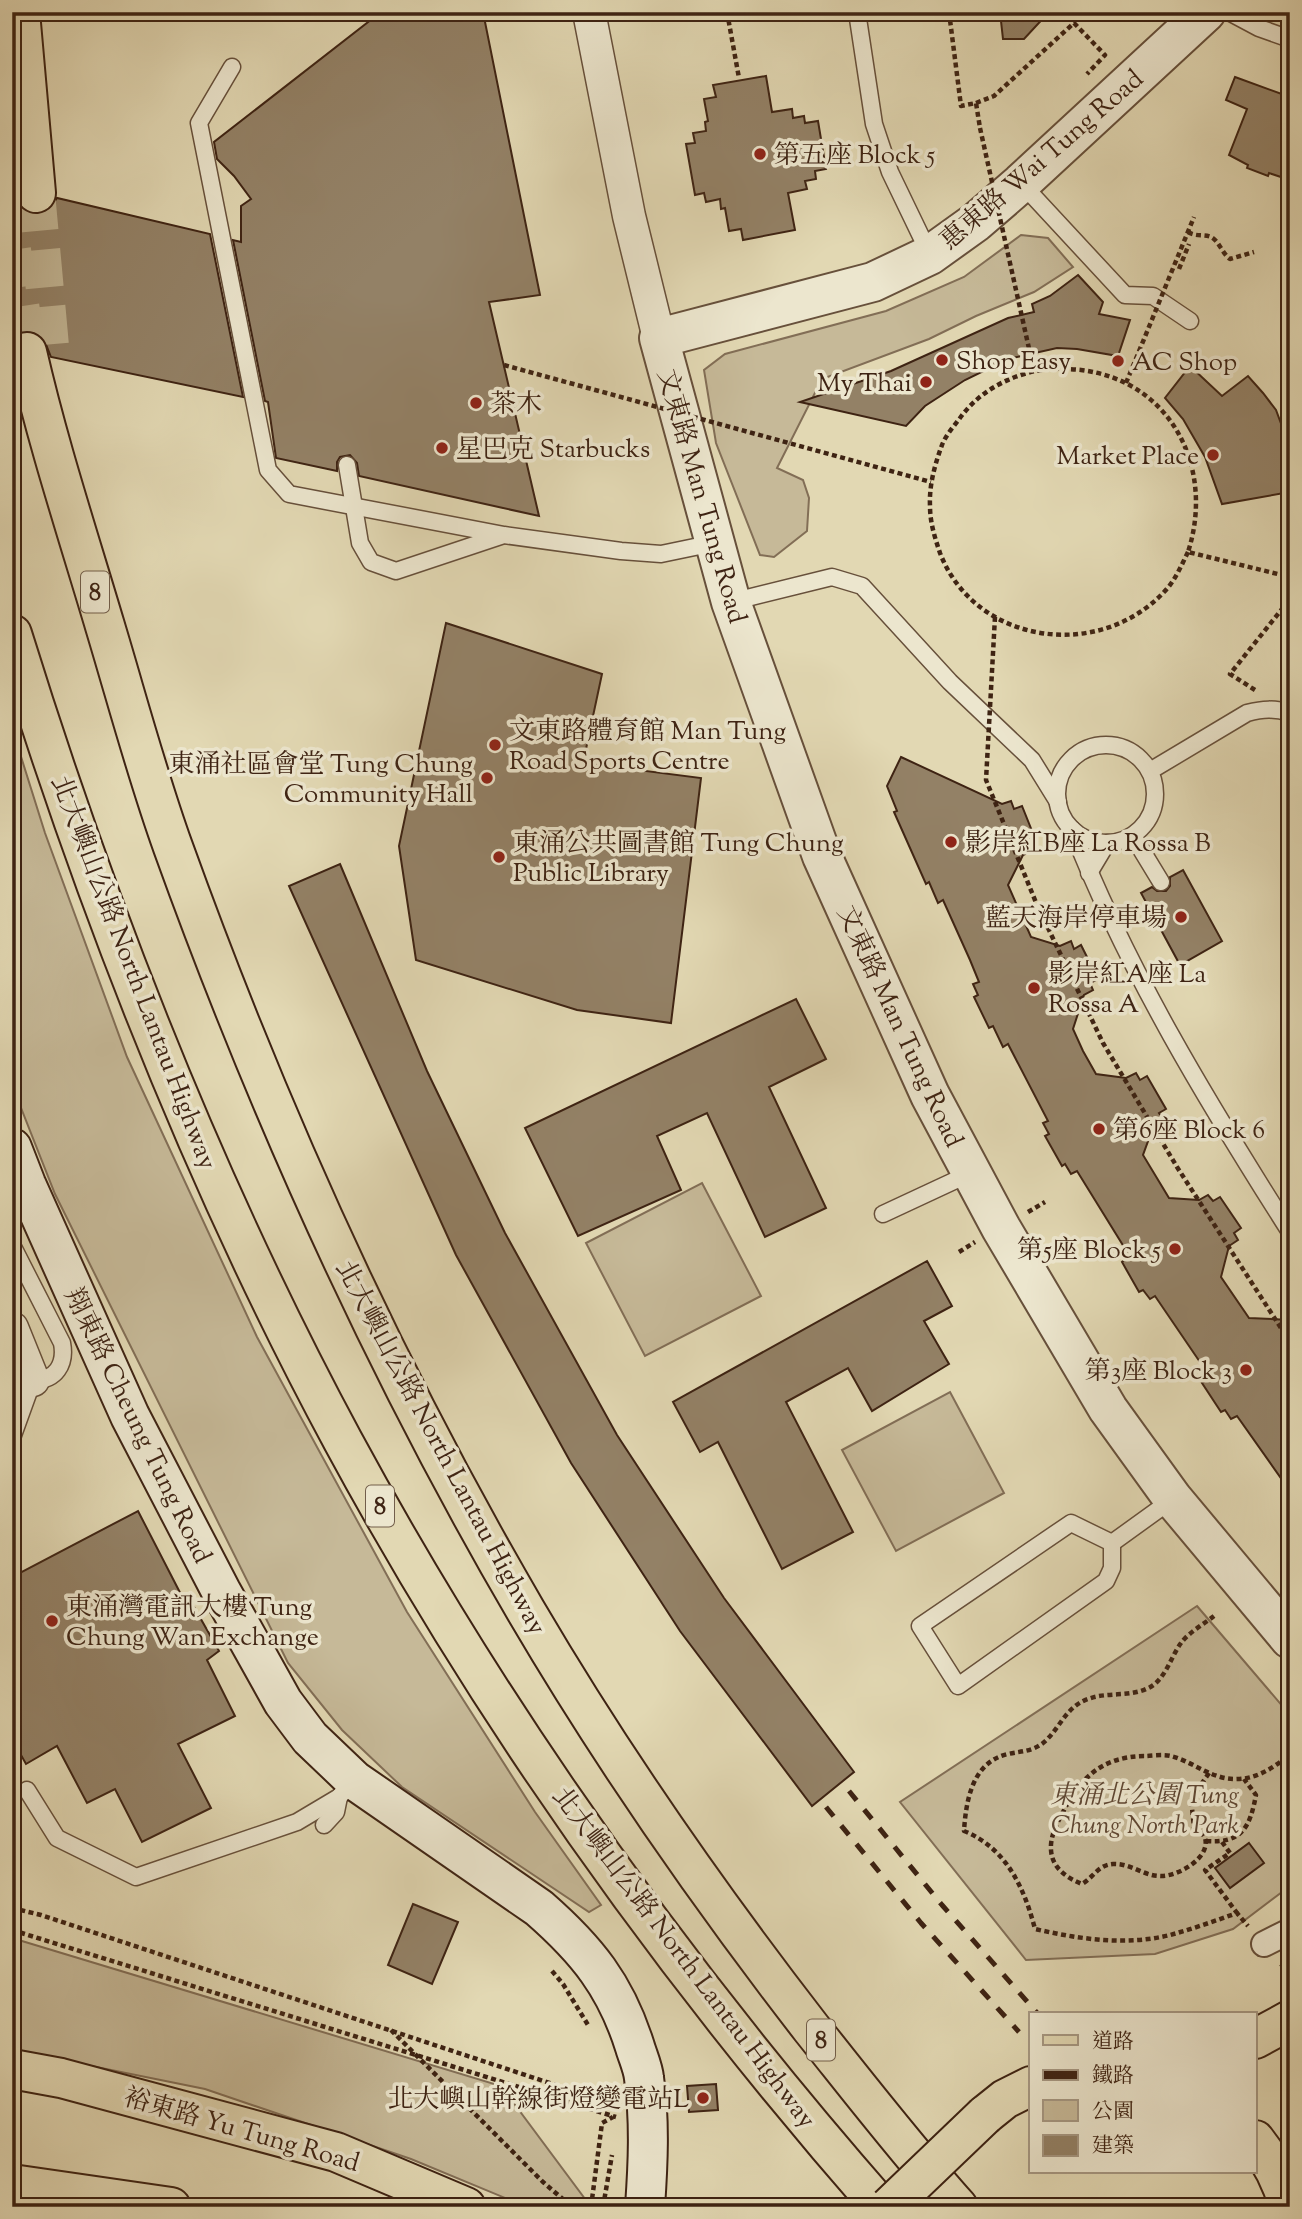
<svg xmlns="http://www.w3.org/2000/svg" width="1302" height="2219" viewBox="0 0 1302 2219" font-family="'Sorts Mill Goudy','Noto Serif TC',serif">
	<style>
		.green { fill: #c6b998; stroke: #826e56; stroke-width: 2 }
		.building { fill: #938166; stroke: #3e2313; stroke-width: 2 }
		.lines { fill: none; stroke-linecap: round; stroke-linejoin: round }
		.motorway-tunnel { stroke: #c1b493; stroke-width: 38; stroke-dasharray: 38 19; stroke-linecap: butt }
		.service-casing { stroke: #67503b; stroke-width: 19 }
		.pedestrian-casing { stroke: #67503b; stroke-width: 28 }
		.minor-casing { stroke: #67503b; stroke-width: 35 }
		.tertiary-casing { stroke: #67503b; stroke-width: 42 }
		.secondary-casing { stroke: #3e2313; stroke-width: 42 }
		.primary-casing { stroke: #3e2313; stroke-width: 42 }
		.motorway-casing { stroke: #3e2313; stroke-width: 42 }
		.path { stroke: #3e2313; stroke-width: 4.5; stroke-dasharray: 5 3.5; stroke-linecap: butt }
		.service { stroke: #ece6ce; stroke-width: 16 }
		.pedestrian { stroke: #ece6ce; stroke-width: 24 }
		.minor { stroke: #ece6ce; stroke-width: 32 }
		.tertiary { stroke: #ece6ce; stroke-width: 38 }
		.secondary { stroke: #ece6ce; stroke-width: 38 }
		.primary { stroke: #e2d8b3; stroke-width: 38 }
		.motorway { stroke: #e2d8b3; stroke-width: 38 }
		.rail { stroke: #3e2313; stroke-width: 5; stroke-dasharray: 12 12; stroke-linecap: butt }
		.primary-bridge-casing { stroke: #3e2313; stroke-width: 42; stroke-linecap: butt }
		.path-bridge { stroke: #3e2313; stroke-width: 4.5; stroke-dasharray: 5 3.5; stroke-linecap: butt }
		.primary-bridge { stroke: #e2d8b3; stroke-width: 38 }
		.poi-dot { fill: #8f2418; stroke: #ece6ce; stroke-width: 2.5 }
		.labels { text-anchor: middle; stroke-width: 7; stroke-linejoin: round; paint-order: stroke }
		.shield { fill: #ece6ce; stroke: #725e4b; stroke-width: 2 }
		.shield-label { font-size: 24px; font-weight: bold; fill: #3e2313 }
		.poi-label { font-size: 26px; fill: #3e2313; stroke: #ece6ce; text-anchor: start }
		.street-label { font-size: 26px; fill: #3e2313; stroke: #ece6ce }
		.park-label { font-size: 26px; font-style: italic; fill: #604834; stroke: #ece6ce }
	</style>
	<rect width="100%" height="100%" fill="#e2d8b3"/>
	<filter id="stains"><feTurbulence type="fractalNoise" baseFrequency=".00286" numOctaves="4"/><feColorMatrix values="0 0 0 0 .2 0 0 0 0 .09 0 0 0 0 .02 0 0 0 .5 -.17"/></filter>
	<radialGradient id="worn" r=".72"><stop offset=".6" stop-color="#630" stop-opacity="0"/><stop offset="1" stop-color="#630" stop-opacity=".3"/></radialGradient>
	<!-- green -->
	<g class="green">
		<path d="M1021 235 1048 238 1073 267 1034 292 976 316 929 339 822 379 777 468 803 480 809 498 807 531 774 557 760 555 716 443 704 370 725 354 886 311 964 277Z"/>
		<path d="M12 728 45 833 127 1057 257 1337 407 1612 535 1812 601 1905 589 1912 402 1787 342 1730 288 1663 55 1194 12 1085Z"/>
		<path d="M702 1183 761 1296 645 1356 586 1243Z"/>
		<path d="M950 1392 1004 1493 896 1551 842 1450Z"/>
		<path d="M1197 1606 1290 1715V1886L1233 1929 1155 1954 1026 1960 900 1802Z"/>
		<path d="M12 1938 501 2086 591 2207H527L411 2159 205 2089 12 2050Z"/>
	</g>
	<!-- building -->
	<g class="building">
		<path d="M381 12H483L540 295 489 302 539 516 359 476 357 463 350 455 340 457 337 462V471L276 458 268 402 265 401 233 240 241 242V206L251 199 234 176 217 159 214 142Z"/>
		<path d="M1000 12H1049L1024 39H1003Z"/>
		<path d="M766 76 772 112 792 109 793 118 804 116 805 123 818 121 826 169 815 171 816 179 805 181 807 189 788 193 795 230 743 240 741 229 729 231 725 208 721 209 720 199 706 202 704 193 695 195 686 144 695 143 693 133 706 131 705 122 708 121 704 99 716 97 713 85Z"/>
		<path d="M1235 77 1290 97V180L1269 173 1268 176 1247 168 1248 165 1229 155 1247 109 1226 100Z"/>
		<path d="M12 187 18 205 27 213 37 215 48 211 57 198 210 234 243 397 51 357 43 337 34 331H23L12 336Z"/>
		<path d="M1078 275 1103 302 1099 314 1130 320 1118 356 1077 349 1057 348 1008 359 965 380 925 406 906 426 800 402 891 371 1008 318 1034 312 1032 304 1050 296Z"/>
		<path d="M1190 366 1222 396 1248 376 1263 393 1276 410 1290 448V492L1222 504 1205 457 1183 419 1165 398Z"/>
		<path d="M446 623 602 674 583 763 701 778 671 1023 577 1010 416 960 399 846Z"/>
		<path d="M901 757 1002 804 1011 801 1014 809 1022 806 1036 841 1029 844 1032 851 1023 855 1008 885 1031 937 1060 946 1071 941 1074 949 1081 945 1098 979 1090 983 1093 990 1084 995 1073 1029 1083 1051 1096 1074 1126 1078 1136 1073 1140 1080 1147 1076 1166 1109 1159 1113 1163 1119 1154 1125 1143 1155 1169 1198 1199 1200 1208 1195 1213 1201 1220 1197 1241 1228 1234 1233 1238 1240 1229 1246 1221 1277 1249 1318 1290 1320V1491L1237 1416 1231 1419 1225 1410 1221 1412 1202 1383 1205 1381 1199 1372 1204 1368 1155 1296 1150 1299 1143 1290 1139 1292 1122 1262 1124 1260 1118 1251 1124 1247 1077 1171 1071 1174 1065 1164 1062 1166 1045 1136 1049 1134 1043 1123 1048 1121 1008 1044 1003 1047 993 1026 989 1028 974 997 978 995 973 984 979 982 970 960 943 900 938 903 929 882 926 884 894 812 897 811 887 786Z"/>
		<path d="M340 864 427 1071 505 1233 617 1435 724 1598 854 1772 812 1806 680 1631 571 1463 456 1255 289 886Z"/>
		<path d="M1183 870 1222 941 1180 965 1141 893 1152 887 1157 891H1166L1170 886V877Z"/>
		<path d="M796 999 826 1059 769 1087 826 1208 765 1237 707 1113 657 1136 681 1190 578 1236 525 1128Z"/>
		<path d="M927 1261 952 1306 924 1321 949 1364 872 1411 848 1368 786 1402 853 1532 782 1569 718 1442 700 1452 673 1402Z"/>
		<path d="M138 1511 189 1610 194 1607 219 1651 207 1660 235 1716 178 1744 211 1808 142 1842 115 1789 87 1803 57 1746 26 1764 12 1739V1577Z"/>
		<path d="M1249 1843 1264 1863 1230 1888 1215 1868Z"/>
		<path d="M413 1904 458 1922 432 1984 388 1965Z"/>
		<path d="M716 2084 718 2110 689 2112 687 2086Z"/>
	</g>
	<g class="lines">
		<!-- motorway-tunnel -->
		<g class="motorway-tunnel">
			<path d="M36 193 51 357"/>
			<path d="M12 250 26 345"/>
		</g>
		<defs>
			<g id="service">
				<path d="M857 12 874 124 890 172 930 255"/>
				<path d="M1229 12 1259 28 1290 39"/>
				<path d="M232 67 199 123 268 470 289 494 504 535 621 551 661 554 714 543"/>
				<path d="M1021 183 1125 295 1153 296 1190 321"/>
				<path d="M347 465 360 543 371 562 396 571 501 536"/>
				<path d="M731 602 832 577 862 586 950 682 1032 760 1058 802"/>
				<circle cx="1106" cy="794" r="49"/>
				<path d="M1150 771 1247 713C1263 709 1274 708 1290 713"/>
				<path d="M1072 829C1128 972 1208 1103 1290 1232"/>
				<path d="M1133 836 1161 882"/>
				<path d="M1089 873 1107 843"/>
				<path d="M883 1214 971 1173"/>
				<path d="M12 1245 62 1343C66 1364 56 1381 33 1380L12 1438"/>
				<path d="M1071 1523 1112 1543V1568L1106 1581 958 1686 920 1626Z"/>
				<path d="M1112 1543 1173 1499"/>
				<path d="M27 1790 57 1838 136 1877 297 1822 339 1797 354 1780"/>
				<path d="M324 1825 336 1812 339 1797"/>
			</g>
			<path id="pedestrian" d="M1264 1944 1290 1931"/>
			<g id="minor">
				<path d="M589 12 629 216 659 338"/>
				<path d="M12 1328 33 1380"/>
			</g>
			<path id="tertiary" d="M1206 12 1021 183 976 222 930 255 873 282 659 338 731 602 822 856 930 1095 1001 1228 1108 1409 1173 1499 1290 1639"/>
			<path id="secondary" d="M12 1148 26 1184 130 1416 221 1591 283 1702 310 1738 354 1780 539 1908C587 1950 616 1986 635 2047 638 2057 643 2068 644 2078 650 2121 648 2164 645 2207"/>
			<g id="primary">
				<path d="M1255 2039 1290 2020"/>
				<path d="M12 2069 61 2078 336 2152 466 2207"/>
				<path d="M985 2115 1005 2099 1031 2086"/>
				<path d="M1255 2140C1271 2160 1282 2182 1289 2207"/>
				<path d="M12 2184 171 2207"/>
			</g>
			<g id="motorway">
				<path d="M20 12 36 193"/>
				<path d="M27 352C48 444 78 535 105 626 127 699 147 775 173 847 268 1111 384 1368 526 1611 611 1756 708 1895 811 2028 859 2088 906 2149 958 2207"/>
				<path d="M12 634C98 912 205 1185 343 1441 491 1715 676 1973 881 2207"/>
			</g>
		</defs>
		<!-- service casing -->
		<use href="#service" class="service-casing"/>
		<!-- pedestrian casing -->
		<use href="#pedestrian" class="pedestrian-casing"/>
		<!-- minor casing -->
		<use href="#minor" class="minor-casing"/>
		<!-- tertiary casing -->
		<use href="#tertiary" class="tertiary-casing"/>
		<!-- secondary casing -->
		<use href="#secondary" class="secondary-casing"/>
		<!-- primary casing -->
		<use href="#primary" class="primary-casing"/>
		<!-- motorway casing -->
		<use href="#motorway" class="motorway-casing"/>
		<!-- path -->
		<g class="path">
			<path d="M727 12 739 78"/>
			<path d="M949 12 961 106 976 103 980 128"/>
			<path d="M976 103 994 96 1074 23 1105 55 1087 74"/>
			<path d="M1188 232C1196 237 1204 234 1211 237 1219 241 1222 253 1230 259L1254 252"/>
			<path d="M1179 269 1189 244"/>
			<path d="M1188 552C1181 566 1175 581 1164 592 1098 662 975 644 940 553 935 538 930 523 930 506 929 485 935 464 942 445 946 435 954 426 960 418 976 396 998 382 1024 374 1043 368 1061 368 1081 370 1172 381 1215 469 1188 552L1290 577"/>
			<path d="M1255 690 1230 674 1290 599"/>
			<path d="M1028 1212 1045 1202"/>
			<path d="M959 1252 975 1242"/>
			<path d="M1214 1616C1204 1624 1188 1633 1181 1643 1170 1658 1165 1682 1146 1689 1128 1697 1106 1692 1088 1699 1065 1707 1060 1729 1043 1743 1031 1752 1021 1751 1008 1754 972 1762 966 1801 964 1831 1006 1848 1024 1887 1035 1929 1079 1939 1125 1946 1170 1935 1192 1929 1215 1921 1237 1913L1248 1926"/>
			<path d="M1209 1773 1191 1799 1194 1827C1198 1831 1203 1833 1205 1838 1211 1858 1177 1877 1160 1876 1144 1876 1130 1863 1113 1864 1098 1865 1094 1877 1082 1884 1067 1878 1052 1868 1051 1850 1050 1838 1056 1825 1062 1814 1080 1778 1101 1757 1144 1756 1152 1756 1163 1754 1171 1756 1194 1762 1212 1780 1237 1779 1257 1779 1274 1767 1290 1755"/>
			<path d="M1206 1841C1242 1844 1250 1827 1256 1795L1244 1779"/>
			<path d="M1222 1842 1230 1853 1205 1870 1237 1913"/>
			<path d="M12 1908 41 1915 613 2104"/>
			<path d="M12 1930 616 2117"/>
			<path d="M1281 1964 1290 1975"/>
			<path d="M552 1971 563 1984 588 2025"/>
			<path d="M391 2030 543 2182 572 2207"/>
			<path d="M591 2207 602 2123 613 2117"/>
			<path d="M603 2207 612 2155"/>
		</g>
		<!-- service -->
		<use href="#service" class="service"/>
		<!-- pedestrian -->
		<use href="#pedestrian" class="pedestrian"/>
		<!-- minor -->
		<use href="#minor" class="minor"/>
		<!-- tertiary -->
		<use href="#tertiary" class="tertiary"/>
		<!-- secondary -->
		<use href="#secondary" class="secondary"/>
		<!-- primary -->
		<use href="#primary" class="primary"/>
		<!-- motorway -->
		<use href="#motorway" class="motorway"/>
		<!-- rail -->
		<g class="rail">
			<path d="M849 1791 942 1905 1038 2014"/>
			<path d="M826 1807 921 1923 1019 2032"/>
		</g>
		<defs>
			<path id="primary-bridge" d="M889 2207 985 2115"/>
		</defs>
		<!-- primary-bridge casing -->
		<use href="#primary-bridge" class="primary-bridge-casing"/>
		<!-- path-bridge -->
		<g class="path-bridge">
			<path d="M980 128 1034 371"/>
			<path d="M504 365 931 482"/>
			<path d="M1126 383 1194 217"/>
			<path d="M995 617 986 780 1037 905 1103 1043 1177 1167 1290 1342"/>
		</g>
		<!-- primary-bridge -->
		<use href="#primary-bridge" class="primary-bridge"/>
	</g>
	<!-- markers -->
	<g class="poi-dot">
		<circle cx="760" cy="154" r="7"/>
		<circle cx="942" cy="360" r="7"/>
		<circle cx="1118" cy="361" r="7"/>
		<circle cx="926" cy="382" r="7"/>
		<circle cx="476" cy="403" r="7"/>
		<circle cx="442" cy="448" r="7"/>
		<circle cx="1213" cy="455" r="7"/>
		<circle cx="495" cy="745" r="7"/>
		<circle cx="487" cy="778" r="7"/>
		<circle cx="951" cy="842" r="7"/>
		<circle cx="499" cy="857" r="7"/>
		<circle cx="1181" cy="917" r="7"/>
		<circle cx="1034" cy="988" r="7"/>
		<circle cx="1099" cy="1129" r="7"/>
		<circle cx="1175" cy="1249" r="7"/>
		<circle cx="1246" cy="1370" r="7"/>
		<circle cx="52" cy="1621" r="7"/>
		<circle cx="703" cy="2098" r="7"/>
	</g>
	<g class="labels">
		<!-- shield labels -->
		<g class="shield">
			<rect x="81" y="571.5" width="28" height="41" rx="5"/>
			<rect x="366" y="1485.5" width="28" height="41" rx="5"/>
			<rect x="807" y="2019.5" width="28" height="41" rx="5"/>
		</g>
		<g class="shield-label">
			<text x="95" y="600">8</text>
			<text x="380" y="1514">8</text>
			<text x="821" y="2048">8</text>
		</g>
		<!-- poi labels -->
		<g class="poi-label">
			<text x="774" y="163">第五座 Block 5</text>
			<text x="956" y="369">Shop Easy</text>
			<text x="1132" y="370">AC Shop</text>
			<text x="912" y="391" text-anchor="end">My Thai</text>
			<text x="490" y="412">茶木</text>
			<text x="456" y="457">星巴克 Starbucks</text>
			<text x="1199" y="464" text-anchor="end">Market Place</text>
			<text x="509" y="739">文東路體育館 Man Tung<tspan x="509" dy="30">Road Sports Centre</tspan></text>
			<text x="473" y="772" text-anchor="end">東涌社區會堂 Tung Chung<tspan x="473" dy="30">Community Hall</tspan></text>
			<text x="513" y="851">東涌公共圖書館 Tung Chung<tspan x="513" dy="30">Public Library</tspan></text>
			<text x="965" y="851">影岸紅B座 La Rossa B</text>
			<text x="1167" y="926" text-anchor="end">藍天海岸停車場</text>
			<text x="1048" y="982">影岸紅A座 La<tspan x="1048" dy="30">Rossa A</tspan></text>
			<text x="1113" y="1138">第6座 Block 6</text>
			<text x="1161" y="1258" text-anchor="end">第5座 Block 5</text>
			<text x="1232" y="1379" text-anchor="end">第3座 Block 3</text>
			<text x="66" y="1615">東涌灣電訊大樓 Tung<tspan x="66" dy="30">Chung Wan Exchange</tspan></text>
			<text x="689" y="2107" text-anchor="end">北大嶼山幹線街燈變電站L</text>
		</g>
		<!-- street labels -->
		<g class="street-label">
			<text transform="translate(1041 159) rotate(-41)" y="9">惠東路 Wai Tung Road</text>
			<text transform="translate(703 496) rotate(74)" y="9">文東路 Man Tung Road</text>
			<text transform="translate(135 972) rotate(69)" y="9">北大嶼山公路 North Lantau Highway</text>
			<text transform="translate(901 1026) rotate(65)" y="9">文東路 Man Tung Road</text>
			<text transform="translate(139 1425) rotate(64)" y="9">翔東路 Cheung Tung Road</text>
			<text transform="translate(442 1447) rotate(62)" y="9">北大嶼山公路 North Lantau Highway</text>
			<text transform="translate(685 1957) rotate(53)" y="9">北大嶼山公路 North Lantau Highway</text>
			<text transform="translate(242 2129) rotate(16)" y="9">裕東路 Yu Tung Road</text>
		</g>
		<!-- park labels -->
		<g class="park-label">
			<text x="1145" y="1803">東涌北公園 Tung<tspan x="1145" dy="30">Chung North Park</tspan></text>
		</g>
	</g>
	<!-- margin -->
	<rect width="1302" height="2219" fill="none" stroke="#e2d8b3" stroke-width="42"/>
	<rect x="14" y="14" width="1274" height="2191" fill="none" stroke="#3e2313" stroke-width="3.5"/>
	<rect x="21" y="21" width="1260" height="2177" fill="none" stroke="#3e2313" stroke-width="2"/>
	<!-- legend -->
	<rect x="1029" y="2012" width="228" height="161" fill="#ece6ce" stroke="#a69883" stroke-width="2"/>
	<rect x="1043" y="2035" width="35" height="10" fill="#e2d8b3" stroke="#a69883" stroke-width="2"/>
	<text x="1092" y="2048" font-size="21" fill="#3e2313">道路</text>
	<rect x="1043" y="2070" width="35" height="10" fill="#3e2313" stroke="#a69883" stroke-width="2"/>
	<text x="1092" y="2082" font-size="21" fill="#3e2313">鐵路</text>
	<rect x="1043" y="2100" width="35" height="21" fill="#c6b998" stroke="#a69883" stroke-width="2"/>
	<text x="1092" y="2118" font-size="21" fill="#3e2313">公園</text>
	<rect x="1043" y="2135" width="35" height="21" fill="#938166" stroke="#a69883" stroke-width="2"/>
	<text x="1092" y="2152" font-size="21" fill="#3e2313">建築</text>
	<rect width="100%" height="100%" filter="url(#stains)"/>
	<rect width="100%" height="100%" fill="url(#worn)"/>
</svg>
